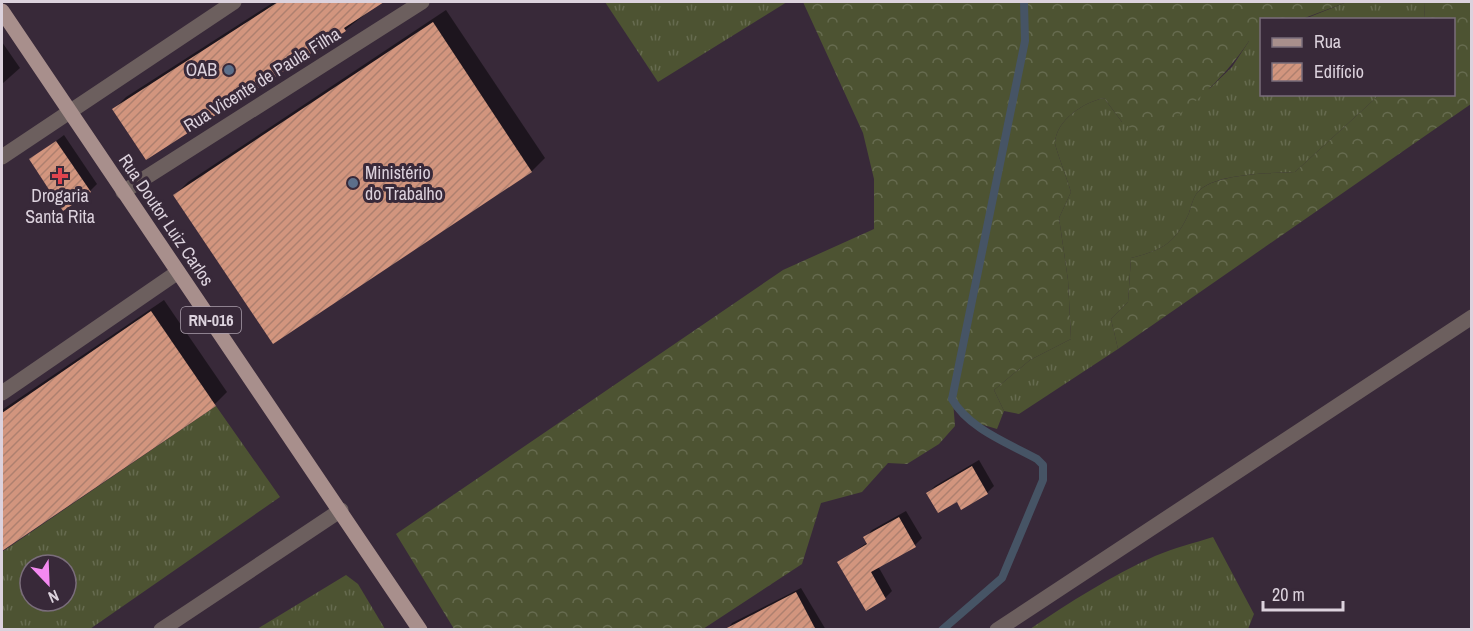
<svg xmlns="http://www.w3.org/2000/svg" width="1473" height="631" viewBox="0 0 1473 631" font-family="'Archivo Narrow',sans-serif">
	<style>
		.grass { fill: url(#grass-tufts); fill-rule: evenodd }
		.forest { fill: url(#forest-crowns) }
		.shadow { fill: #0007 }
		.lines { fill: none; stroke-linecap: round; stroke-linejoin: round }
		.stream { stroke: #465465; stroke-width: 8 }
		.building { fill: url(#building-hatch) }
		.street { stroke: #6c5f5e; stroke-width: 15 }
		.primary { stroke: #a88f8c; stroke-width: 15 }
		.service-dot { fill: #5c6f8a; stroke: #382939; stroke-width: 2 }
		.health-dot { fill: #e0444e; stroke: #382939; stroke-width: 2 }
		.labels { text-anchor: middle; stroke-width: 6; stroke-linejoin: round; paint-order: stroke }
		.shield { fill: #382939; stroke: #ab9fac; stroke-width: 1.5 }
		.shield-label { font-size: 16px; font-weight: bold; fill: #dcd2dd }
		.poi-label { font-size: 18px; fill: #dcd2dd; stroke: #382939; text-anchor: end }
		.street-label { font-size: 18px; fill: #dcd2dd; stroke: #382939 }
	</style>
	<defs>
		<pattern id="grass-tufts" width="24" height="20" patternUnits="userSpaceOnUse" patternTransform="scale(1.5)"><rect width="24" height="20" fill="#4d5332"/><path d="M3 7l-1-3M5 7V3M7 7l1-3M15 17l-1-3M17 17v-4M19 17l1-3" fill="none" stroke="#666b4f"/></pattern>
		<pattern id="forest-crowns" width="20" height="18" patternUnits="userSpaceOnUse" patternTransform="scale(1.5)"><rect width="20" height="18" fill="#4d5332"/><path d="M2 6a3 3 0 1 1 6 0M12 15a3 3 0 1 1 6 0" fill="none" stroke="#666b4f"/></pattern>
		<pattern id="building-hatch" width="6" height="6" patternUnits="userSpaceOnUse" patternTransform="scale(1.5)"><rect width="6" height="6" fill="#d2957e"/><path d="M-1 1l2-2M0 6l6-6M5 7l2-2" fill="none" stroke="#ae806f"/></pattern>
	</defs>
	<rect width="100%" height="100%" fill="#382939"/>
	<!-- grass -->
	<g class="grass">
		<path d="M605 2H787L658 82Z"/>
		<path d="M1347 2H1424L1425 19 1302 20Z"/>
		<path d="M1249 41H1261L1262 94 1379 95 1295 172C1272 173 1213 173 1198 192 1193 197 1191 207 1189 213 1175 244 1162 250 1131 258L1128 302 1111 319 1118 349 1019 414 1004 411 994 390 1030 360 1071 339 1068 280 1059 218 1071 192C1069 184 1055 147 1055 143 1056 120 1084 102 1104 98L1122 122 1210 88 1232 67Z"/>
		<path d="M216 406 280 497 90 629H2V552ZM30 565H66V601H30Z"/>
		<path d="M1213 537 1254 614 1248 629H1030C1070 602 1111 576 1155 556 1174 548 1194 543 1213 537Z"/>
		<path d="M346 575 358 584 385 629H257Z"/>
	</g>
	<!-- forest -->
	<g class="forest">
		<path d="M803 2H1022L1024 27 1025 2H1347L1302 19 1262 20 1261 41H1249C1222 82 1186 111 1146 139L1122 122 1104 98C1084 102 1056 120 1055 143 1055 147 1069 184 1071 192L1059 218 1068 280 1071 339 1030 360 994 390 1004 411 997 429 970 421 953 401 955 426 939 444 907 464 888 463 862 492 821 503 802 564 703 629H454L396 534 783 270 874 229V179L863 133Z"/>
		<path d="M1424 2H1471V104L1118 349 1111 319 1128 302 1131 258C1162 250 1175 244 1189 213 1191 207 1193 197 1198 192 1214 173 1272 173 1295 172L1379 95 1454 94V20L1425 19Z"/>
	</g>
	<!-- shadow -->
	<g class="shadow">
		<path d="M274 2H381L345 30 114 109 126 97Z"/>
		<path d="M446 10 545 158 532 171 274 342 175 195 188 182Z"/>
		<path d="M2 42 20 68 2 84Z"/>
		<path d="M64 135 97 184 90 191 31 160Z"/>
		<path d="M164 300 227 392 215 404 2 550V410Z"/>
		<path d="M979 460 994 486 987 493 957 500 928 493 935 486Z"/>
		<path d="M906 511 922 538 915 545 878 566 892 591 885 598 839 562 868 542 865 538 872 530Z"/>
		<path d="M801 588 826 630H727L732 623Z"/>
	</g>
	<g class="lines">
		<!-- stream -->
		<path class="stream" d="M942 630 1002 578 1043 480V465L1037 459C1008 443 969 429 952 399L1025 41 1024 2"/>
	</g>
	<!-- building -->
	<g class="building">
		<path d="M278 2H384L344 28 346 31 146 160 112 109Z"/>
		<path d="M433 22 532 172 273 344 173 195Z"/>
		<path d="M56 141 91 192 63 211 29 159Z"/>
		<path d="M151 311 216 406 2 551V413Z"/>
		<path d="M972 466 988 494 961 510 957 502 938 513 926 493Z"/>
		<path d="M899 517 916 547 871 572 886 599 866 611 837 562 867 544 863 537Z"/>
		<path d="M796 592 816 630H723Z"/>
	</g>
	<g class="lines">
		<!-- street -->
		<g class="street">
			<path d="M2 157 234 2"/>
			<path d="M123 192 422 2"/>
			<path d="M2 393 178 272"/>
			<path d="M161 630 341 510"/>
			<path d="M997 630 1472 317"/>
		</g>
		<!-- primary -->
		<path class="primary" d="M2 11 420 630"/>
	</g>
	<!-- markers -->
	<g class="service-dot">
		<circle cx="229" cy="70" r="6"/>
		<circle cx="353" cy="183" r="6"/>
	</g>
	<path class="health-dot" d="M57 167h6v6h6v6h-6v6h-6v-6h-6v-6h6z"/>
	<g class="labels">
		<!-- shield labels -->
		<rect class="shield" x="181" y="307" width="60" height="26" rx="4.5"/>
		<g class="shield-label">
			<text x="211" y="326">RN-016</text>
		</g>
		<!-- poi labels -->
		<g class="poi-label">
			<text x="217" y="76">OAB</text>
			<text x="365" y="179" text-anchor="start">Ministério<tspan x="365" dy="21">do Trabalho</tspan></text>
			<text x="60" y="202" text-anchor="middle">Drogaria<tspan x="60" dy="21">Santa Rita</tspan></text>
		</g>
		<!-- street labels -->
		<g class="street-label">
			<text transform="translate(262 80) rotate(-32)" y="6">Rua Vicente de Paula Filha</text>
			<text transform="translate(166 220) rotate(56)" y="6">Rua Doutor Luiz Carlos</text>
		</g>
	</g>
	<!-- border -->
	<rect width="1473" height="631" fill="none" stroke="#dcd2dd" stroke-width="6"/>
	<!-- legend -->
	<rect x="1260" y="18" width="195" height="78" fill="#382939" stroke="#7a6d7b" stroke-width="1.5"/>
	<rect x="1272" y="38" width="30" height="9" fill="#a88f8c" stroke="#7a6d7b" stroke-width="1.5"/>
	<text x="1314" y="48" font-size="18" fill="#dcd2dd">Rua</text>
	<rect x="1272" y="63" width="30" height="18" fill="url(#building-hatch)" stroke="#7a6d7b" stroke-width="1.5"/>
	<text x="1314" y="78" font-size="18" fill="#dcd2dd">Edifício</text>
	<!-- north arrow -->
	<g transform="translate(48 583) rotate(157)"><circle r="28" fill="#382939" stroke="#7a6d7b" stroke-width="1.5"/>
	<path d="M0-4.5L10 22L0 15L-10 22Z" fill="#f489f1"/>
	<text y="-9" font-size="16" font-weight="bold" text-anchor="middle" fill="#dcd2dd">N</text>
	</g>
	<!-- scale -->
	<path d="M1263 601v9h80v-9" fill="none" stroke="#dcd2dd" stroke-width="3"/>
	<text x="1272" y="601" font-size="18" fill="#dcd2dd" stroke="#382939" stroke-width="4.5" paint-order="stroke">20 m</text>
</svg>
